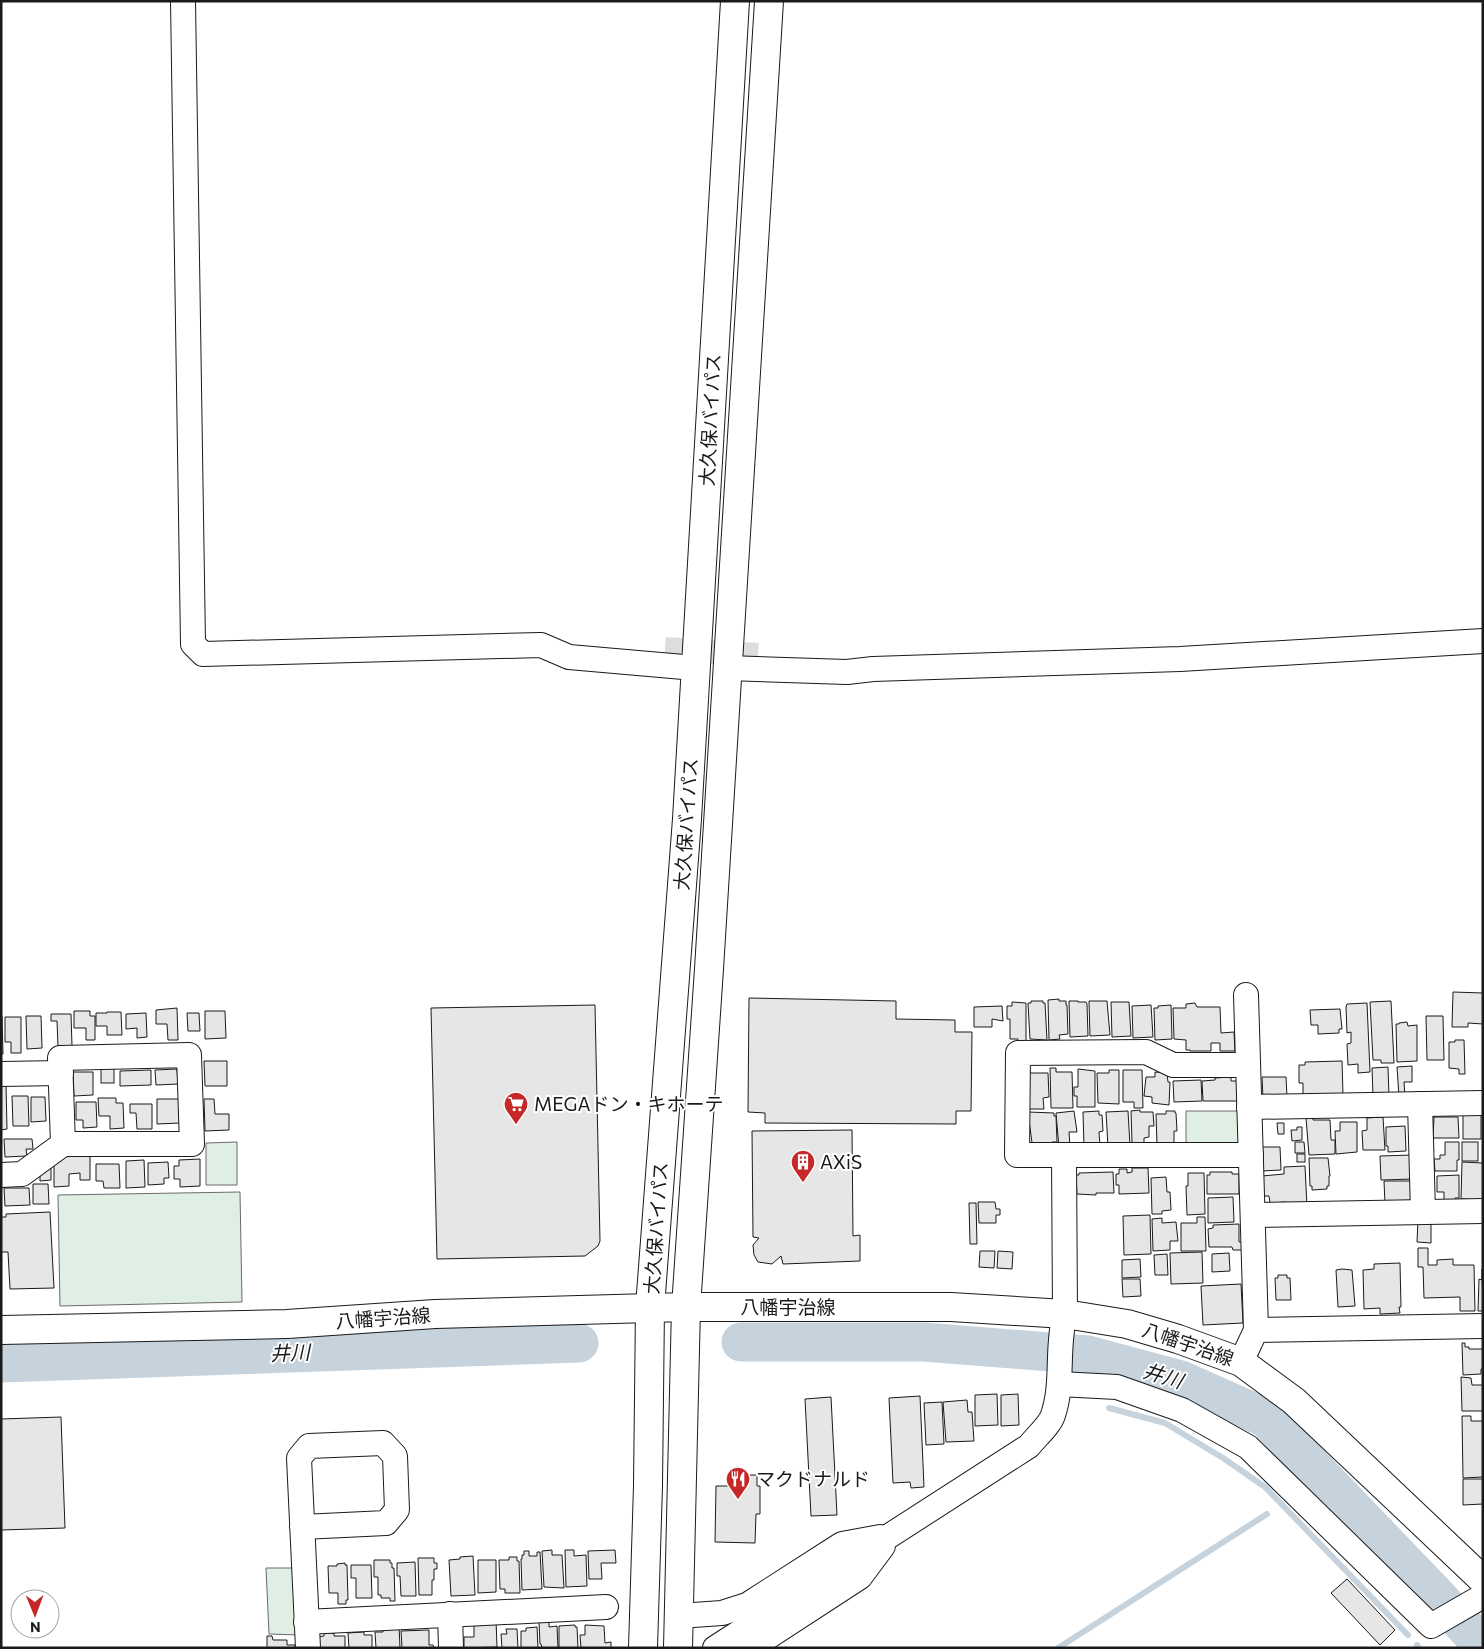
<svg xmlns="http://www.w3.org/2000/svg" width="1484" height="1649" viewBox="0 0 1484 1649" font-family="Commissioner,'Noto Sans JP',sans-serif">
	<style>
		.green { fill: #e0efe3; stroke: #6a6a6a }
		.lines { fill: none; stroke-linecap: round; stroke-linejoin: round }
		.stream { stroke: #c6d2dc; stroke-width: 6 }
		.river { stroke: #c6d2dc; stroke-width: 39 }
		.building { fill: #e6e6e6; stroke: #1a1a1a }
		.minor-tunnel { stroke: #ddd; stroke-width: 24; stroke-dasharray: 24 12; stroke-linecap: butt }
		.minor-casing { stroke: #1a1a1a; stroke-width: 26 }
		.major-casing { stroke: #1a1a1a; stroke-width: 30 }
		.highway-casing { stroke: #1a1a1a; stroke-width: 30 }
		.minor { stroke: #fff; stroke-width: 24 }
		.major { stroke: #fff; stroke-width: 28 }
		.highway { stroke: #fff; stroke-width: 28 }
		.labels { text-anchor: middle; stroke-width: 4; stroke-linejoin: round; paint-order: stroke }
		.street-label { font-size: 19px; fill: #1a1a1a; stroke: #fff }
		.poi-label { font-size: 19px; fill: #1a1a1a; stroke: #fff; text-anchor: start }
		.water-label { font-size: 20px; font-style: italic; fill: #1a1a1a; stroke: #fff }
	</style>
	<rect width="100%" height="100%" fill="#fff"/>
	<!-- green -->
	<g class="green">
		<path d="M1186 1111H1243V1148L1186 1147Z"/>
		<path d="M237 1142V1185H206V1143Z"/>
		<path d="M240 1192 242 1302 60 1306 58 1195Z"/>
		<path d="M266 1568H295L299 1635 269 1634Z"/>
	</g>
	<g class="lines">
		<!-- stream -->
		<g class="stream">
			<path d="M1109 1408 1165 1423 1223 1458 1265 1487 1408 1635"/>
			<path d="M1417 1645 1419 1648"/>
			<path d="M1058 1648 1267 1514"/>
		</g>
		<!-- river -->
		<g class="river">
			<path d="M741 1342H924L1088 1355 1181 1380 1266 1418 1437 1596 1483 1646"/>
			<path d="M1 1363 579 1343"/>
		</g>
	</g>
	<!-- building -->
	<g class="building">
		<path d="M1453 992 1483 993V1024L1468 1023V1027H1452Z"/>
		<path d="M749 998 896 1001V1019L955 1020V1032H972L971 1111H956V1124L765 1123V1113L748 1112Z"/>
		<path d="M1059 999V1001H1066V1005H1067L1068 1034 1059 1035 1060 1039 1049 1040 1048 1000Z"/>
		<path d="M1031 1001H1043V1003H1045L1047 1040 1030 1039 1028 1003H1031Z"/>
		<path d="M1069 1001H1078V1002H1086L1087 1004 1088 1036 1070 1037Z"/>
		<path d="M1089 1001H1107L1110 1035 1090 1036Z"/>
		<path d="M1391 1001 1394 1063H1381V1060H1373L1370 1002Z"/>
		<path d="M1012 1002 1026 1003V1045L1018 1046V1039H1010V1019H1007V1006H1012Z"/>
		<path d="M1111 1002H1129L1131 1036 1112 1037Z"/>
		<path d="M1195 1003 1197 1007H1220L1221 1033 1234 1032 1235 1051H1220V1043H1211V1051H1190V1050H1186V1040L1174 1039 1173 1008H1186V1004Z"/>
		<path d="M1367 1003 1370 1072 1358 1073V1064L1348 1065 1347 1044 1351 1043V1032L1347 1033 1346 1007 1347 1004Z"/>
		<path d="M595 1005 600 1241 598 1246 585 1256 437 1259 431 1008Z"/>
		<path d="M1151 1005 1153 1037 1133 1038 1132 1006Z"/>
		<path d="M1171 1005 1172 1039 1155 1040 1154 1008H1158V1006Z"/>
		<path d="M1002 1006 1003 1021 992 1019V1027H974V1007Z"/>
		<path d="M177 1008 178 1040H168L167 1024H156V1010Z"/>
		<path d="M1340 1009 1342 1029H1339V1033L1318 1034V1025H1311L1310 1010Z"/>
		<path d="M74 1011H90V1016H95V1040H86V1028H74Z"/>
		<path d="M205 1011H225L226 1038 205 1039Z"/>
		<path d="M107 1012H121L122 1035H107V1026H96V1013H107Z"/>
		<path d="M146 1013 147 1037 137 1038V1028L126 1029V1014Z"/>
		<path d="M187 1013H199L200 1031H188Z"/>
		<path d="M51 1014H71L72 1046 58 1047 57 1021H51Z"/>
		<path d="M1 1016H2L3 1054H1Z"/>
		<path d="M26 1016H41L42 1048 27 1049Z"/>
		<path d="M1426 1016H1443L1444 1060H1427Z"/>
		<path d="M5 1017H21V1053H11V1042H5Z"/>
		<path d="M1407 1022 1408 1026 1417 1025V1061L1397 1062 1396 1024H1399V1023Z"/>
		<path d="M1455 1040H1464L1465 1074H1459V1069L1449 1068V1042H1455Z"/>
		<path d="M204 1061H227V1086H205Z"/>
		<path d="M1342 1061 1343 1095 1303 1096V1083H1299V1065H1305V1062Z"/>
		<rect x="101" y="1065" width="13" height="18"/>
		<path d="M1412 1066V1082H1404L1405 1097H1399L1397 1067Z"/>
		<path d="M1388 1067 1389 1096H1373L1372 1068Z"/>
		<path d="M1050 1068H1056V1072H1072L1073 1108H1051Z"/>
		<path d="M177 1069 178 1084 156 1085 155 1070Z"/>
		<path d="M1078 1069 1095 1071V1107H1077V1096H1074V1087H1078Z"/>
		<path d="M151 1070V1085L120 1086V1071Z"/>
		<path d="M1109 1070H1119V1104L1098 1103 1097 1073H1109Z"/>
		<path d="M1123 1070H1142L1143 1108H1134V1102H1123Z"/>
		<path d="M73 1072H93V1095L74 1096Z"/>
		<path d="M1155 1072 1167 1073 1168 1082H1170L1169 1105 1152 1103V1097L1144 1096 1146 1077H1155Z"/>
		<path d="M1028 1073H1048L1049 1097 1043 1098 1044 1109H1029Z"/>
		<path d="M1231 1077V1081H1237L1238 1101H1203L1202 1081 1215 1080V1078Z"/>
		<path d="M1262 1077H1286L1287 1097 1263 1098Z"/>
		<path d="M1201 1080 1202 1101 1174 1102 1173 1081Z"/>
		<path d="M1 1085H6L7 1129 1 1130Z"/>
		<path d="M12 1096H28L29 1126H13Z"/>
		<path d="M31 1097H45L46 1121 31 1122Z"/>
		<path d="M98 1098H116V1103H123L124 1128 110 1129V1116H99Z"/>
		<path d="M157 1099H179L180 1123 157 1124Z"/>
		<path d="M204 1099H214L215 1114H229V1130L205 1131Z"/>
		<path d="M76 1102H96L97 1127 83 1128V1120H76Z"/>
		<path d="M130 1104H152V1129H137L136 1113H130Z"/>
		<rect x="1463" y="1107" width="18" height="32"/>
		<path d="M1140 1110V1112H1153L1154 1126H1149V1137L1144 1138V1143H1132L1131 1111Z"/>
		<path d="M1074 1111 1077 1132H1069L1070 1147 1059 1148 1056 1113Z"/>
		<path d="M1099 1111V1115H1102L1103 1131 1099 1132 1100 1146 1084 1147 1083 1112Z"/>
		<path d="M1128 1111 1130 1146 1108 1147 1106 1112Z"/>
		<path d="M1166 1111H1175V1113H1176L1177 1131H1174V1143H1168V1145H1157L1156 1114H1166Z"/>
		<path d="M1028 1112 1054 1113V1116H1056L1057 1142H1052V1146L1032 1143Z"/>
		<path d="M1383 1117 1385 1150H1363L1362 1131 1367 1130V1118Z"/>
		<path d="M1434 1117H1458L1459 1138H1433Z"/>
		<path d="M1306 1118H1313V1120H1330L1331 1140H1335V1154L1309 1155Z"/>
		<path d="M1340 1122H1357V1152L1336 1154 1335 1131H1340Z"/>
		<path d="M1277 1123H1284V1134H1278Z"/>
		<path d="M1405 1126 1406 1151 1388 1152V1146H1386V1127Z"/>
		<path d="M1297 1127H1302V1140L1292 1141 1291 1130H1297Z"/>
		<path d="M852 1130 853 1236 860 1235V1261L783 1264 781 1256 772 1264 758 1262 754 1255 753 1245 759 1238 753 1237 752 1131Z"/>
		<path d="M4 1139H32L33 1149H26L27 1156 5 1157Z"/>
		<path d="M1295 1142H1304L1305 1153H1295Z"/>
		<path d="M1445 1142H1459V1160H1457V1171H1435L1434 1159H1440V1155H1445Z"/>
		<rect x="1462" y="1142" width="16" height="19"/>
		<path d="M1261 1147H1280L1281 1170 1262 1171Z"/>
		<rect x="1297" y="1154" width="8" height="8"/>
		<path d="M1413 1155 1414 1179 1381 1180 1380 1156Z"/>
		<path d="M90 1156V1180H80V1173L69 1174V1186L54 1187V1157Z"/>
		<path d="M1309 1158H1328L1330 1176H1329V1186H1327V1189L1312 1190V1186H1310Z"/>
		<path d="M200 1159V1186L180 1187V1179H174V1166H179V1160Z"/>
		<path d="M144 1160 145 1187 126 1188V1161Z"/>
		<path d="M168 1162 169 1178H164V1184L148 1185V1163Z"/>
		<path d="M1462 1162 1483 1163V1200L1461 1199Z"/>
		<path d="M96 1164H119L120 1188H104L103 1181H96Z"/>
		<path d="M1305 1166 1307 1207 1286 1208V1202L1270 1203 1269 1196H1263L1262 1176 1284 1174V1167Z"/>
		<path d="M40 1167H51V1180L40 1181Z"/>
		<path d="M1132 1168H1148L1149 1193 1119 1194V1185H1116V1174H1119V1169H1127V1173L1132 1172Z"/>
		<path d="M1113 1172 1114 1193H1096V1195L1077 1194 1076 1175H1079V1173Z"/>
		<path d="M1210 1172H1232V1174H1239V1194H1207V1175H1210Z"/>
		<path d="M1188 1173H1204L1205 1214 1187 1215 1186 1186H1188Z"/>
		<path d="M1459 1175V1198H1455V1202H1444V1192H1437V1176Z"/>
		<path d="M1166 1177 1167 1192H1170L1171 1210 1162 1211V1214H1152L1151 1178Z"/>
		<path d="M1384 1181H1411V1203L1385 1204Z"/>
		<path d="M33 1184H48L49 1204H33Z"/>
		<path d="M4 1188H29L30 1205 5 1206Z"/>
		<path d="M1233 1197 1234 1222 1208 1223V1198Z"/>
		<path d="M978 1202H995L996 1209H1000V1215H996V1223H979Z"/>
		<path d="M969 1203H976L977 1244H970Z"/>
		<path d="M50 1212 54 1288 10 1289 8 1252H1V1217H6V1214Z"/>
		<path d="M1150 1215 1151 1254 1124 1255 1123 1216Z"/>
		<path d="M1197 1217H1205L1206 1251H1181V1223H1197Z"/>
		<path d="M1162 1218V1223L1176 1222 1178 1241H1170V1250L1153 1251 1152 1219Z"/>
		<path d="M1418 1220H1431V1243L1417 1242Z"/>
		<path d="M1239 1224V1242H1242V1250H1233L1232 1247H1209L1208 1229 1213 1228V1225Z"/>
		<path d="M1418 1248H1428V1265H1437V1260L1453 1259V1265H1474L1475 1311H1460V1297L1424 1298 1423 1267H1418Z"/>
		<path d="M980 1251H995L994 1268 979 1267Z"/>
		<path d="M998 1251 1013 1252 1012 1269 997 1268Z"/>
		<path d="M1202 1252 1203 1283 1171 1284 1170 1253Z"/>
		<path d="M1229 1253 1230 1271 1212 1272V1254Z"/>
		<path d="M1167 1254 1168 1275H1155L1154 1255Z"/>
		<path d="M1140 1259 1141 1277 1122 1278V1260Z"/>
		<path d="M1400 1263 1401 1307H1399L1400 1313 1380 1314V1308L1364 1309 1363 1270 1374 1269V1264Z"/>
		<path d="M1342 1269 1352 1270 1355 1306 1338 1307 1336 1270Z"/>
		<path d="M1482 1269 1483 1311H1478L1479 1279 1482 1280Z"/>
		<path d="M1278 1275H1287V1278H1290L1291 1300H1276L1275 1278H1278Z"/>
		<path d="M1122 1279H1140L1141 1296 1123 1297Z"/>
		<path d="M1241 1284 1243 1323 1203 1325 1201 1286Z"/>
		<path d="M1462 1343H1465V1347H1469V1349H1483V1369H1481V1374L1463 1375Z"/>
		<path d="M1461 1377 1471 1378 1472 1385H1483V1411H1462Z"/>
		<path d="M997 1394 998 1425 975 1426V1395Z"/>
		<path d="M1018 1394 1019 1425 1001 1426V1395Z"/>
		<path d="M920 1396 924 1487 911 1488 910 1482 893 1483 889 1398Z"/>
		<path d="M831 1397 837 1515 811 1516 805 1399Z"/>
		<path d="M967 1400 968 1412H972L974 1441 946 1442 943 1402Z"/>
		<path d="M942 1402 944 1444 926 1445 924 1403Z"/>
		<path d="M1462 1416H1471V1421H1483V1477L1463 1478Z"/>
		<path d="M61 1417 65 1528 1 1530V1419Z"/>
		<path d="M730 1475H757V1486H760V1514H756L755 1543 715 1542 716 1486H730Z"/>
		<path d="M1463 1479H1483V1504L1463 1505Z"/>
		<path d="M552 1550V1555H562L564 1588 544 1587 542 1551Z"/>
		<path d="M565 1550H574V1556L586 1555 587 1586 566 1587Z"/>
		<path d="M615 1550 616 1563H601L602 1579H589L588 1551Z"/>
		<path d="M524 1551H529V1556H537V1552H540L542 1589 522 1590 521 1559H522V1555H524Z"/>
		<path d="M473 1556 475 1595 451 1596 449 1560 460 1559V1557Z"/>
		<path d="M509 1557H517V1561H519L520 1593H505V1589H500L499 1560H509Z"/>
		<path d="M418 1558H434V1563H437V1569H434V1580H432V1595H419Z"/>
		<path d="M374 1560H390V1563H392V1568H394L395 1601H390V1598H381V1595H378V1577H374Z"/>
		<path d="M478 1560H496V1592L478 1593Z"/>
		<path d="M415 1562 416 1596H401L400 1576H397V1563Z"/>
		<path d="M345 1563V1565H347L348 1600H346V1604H338V1593H329L328 1566H337V1564Z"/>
		<path d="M351 1565H371L372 1598H356V1578H351Z"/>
		<path d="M1347 1579 1395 1630 1380 1645 1331 1593Z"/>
		<path d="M496 1620 497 1647 464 1648V1637H474V1621Z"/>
		<path d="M549 1621V1627L557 1626 558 1648H542L541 1644H540L539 1622Z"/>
		<path d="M399 1625 400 1648H376L375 1632H383V1628Z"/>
		<path d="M575 1625V1627H577L578 1648H561L559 1647V1626Z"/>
		<path d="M585 1625 604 1626 605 1643 611 1642V1648H581L580 1635H585Z"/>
		<path d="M537 1627 538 1648H521V1631H526V1628Z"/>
		<path d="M506 1629H517L518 1648H502L501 1634H507Z"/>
		<path d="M429 1630V1645H433L434 1648H402L401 1631Z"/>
		<path d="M364 1632V1635H372V1648H349L348 1633Z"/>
		<path d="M324 1633H334V1636H345V1648H319L318 1637 324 1636Z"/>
		<path d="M267 1636H272L273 1640H287V1645H295V1648H267Z"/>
	</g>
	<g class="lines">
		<!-- minor-tunnel -->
		<path class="minor-tunnel" d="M665 649 758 655"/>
		<defs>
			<g id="minor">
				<path d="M183 1 193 644 203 654 541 645 569 657 695 668"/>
				<path d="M727 668 847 672 873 669 1180 659 1483 641"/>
				<path d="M1246 995 1256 1330"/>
				<path d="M1248 1065H1173L1146 1052 1018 1053 1017 1155H1251"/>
				<path d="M1 1074 61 1073"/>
				<path d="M1420 1104 1423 1212"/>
				<path d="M1249 1107 1483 1103"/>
				<path d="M1 1175 22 1174 63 1144H192L189 1055 60 1058 63 1144"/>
				<path d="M1253 1215 1483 1211"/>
				<path d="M1241 1362 1256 1330 1483 1326"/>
				<path d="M1059 1384 1117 1387 1182 1410 1248 1447 1431 1626 1483 1596"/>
				<path d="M302 1527 386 1523 397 1510 395 1456 383 1443 309 1446 299 1458 308 1648"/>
				<path d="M450 1614 451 1648"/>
				<path d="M679 1616 722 1613 747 1605 842 1544 880 1537"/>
				<path d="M306 1622 606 1607"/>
				<path d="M715 1648 1029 1446C1035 1438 1050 1425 1053 1415 1064 1383 1056 1347 1065 1314L1064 1155"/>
				<path d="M751 1648 860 1577 883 1546"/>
			</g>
			<path id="major" d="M1 1330 287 1324 435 1314 686 1307H951L1065 1314 1127 1324 1178 1339 1241 1362 1294 1401 1483 1580"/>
			<g id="highway">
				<path d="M643 1648 648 1486 650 1307 687 819 735 1"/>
				<path d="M678 1648 686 1307 709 969 769 1"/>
			</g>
		</defs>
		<!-- minor casing -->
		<use href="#minor" class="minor-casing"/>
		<!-- major casing -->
		<use href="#major" class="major-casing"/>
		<!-- highway casing -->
		<use href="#highway" class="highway-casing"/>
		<!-- minor -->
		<use href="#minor" class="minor"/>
		<!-- major -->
		<use href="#major" class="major"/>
		<!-- highway -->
		<use href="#highway" class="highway"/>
	</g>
	<!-- icons -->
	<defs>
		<symbol id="supermarket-pin" viewBox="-11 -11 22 30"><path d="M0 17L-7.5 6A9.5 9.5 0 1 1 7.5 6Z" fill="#c62828" stroke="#fff"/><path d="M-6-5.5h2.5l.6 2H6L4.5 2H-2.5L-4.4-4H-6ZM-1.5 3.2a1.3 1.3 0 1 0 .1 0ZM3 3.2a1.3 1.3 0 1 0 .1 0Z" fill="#fff"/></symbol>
		<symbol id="building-pin" viewBox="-11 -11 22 30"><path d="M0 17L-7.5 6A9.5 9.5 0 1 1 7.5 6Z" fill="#c62828" stroke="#fff"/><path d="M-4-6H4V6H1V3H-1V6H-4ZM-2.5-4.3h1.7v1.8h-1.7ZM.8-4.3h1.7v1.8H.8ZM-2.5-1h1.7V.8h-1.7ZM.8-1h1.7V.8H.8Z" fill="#fff"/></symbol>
		<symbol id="restaurant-pin" viewBox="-11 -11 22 30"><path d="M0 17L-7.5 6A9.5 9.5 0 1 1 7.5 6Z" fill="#c62828" stroke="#fff"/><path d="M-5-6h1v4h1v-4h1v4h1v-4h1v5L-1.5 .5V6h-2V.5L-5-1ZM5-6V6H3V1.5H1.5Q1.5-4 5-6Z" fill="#fff"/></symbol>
	</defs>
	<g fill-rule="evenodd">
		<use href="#supermarket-pin" x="502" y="1090" width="28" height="38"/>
		<use href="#building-pin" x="789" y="1148" width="28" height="38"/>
		<use href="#restaurant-pin" x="724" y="1465" width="28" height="38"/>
	</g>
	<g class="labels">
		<!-- street labels -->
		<g class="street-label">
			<text transform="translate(710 420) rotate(-87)" y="7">大久保バイパス</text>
			<text transform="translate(686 824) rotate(-86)" y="7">大久保バイパス</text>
			<text transform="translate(656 1228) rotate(-86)" y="7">大久保バイパス</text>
			<text x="788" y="1314">八幡宇治線</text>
			<text transform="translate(383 1318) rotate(-4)" y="7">八幡宇治線</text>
			<text transform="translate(1188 1344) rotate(19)" y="7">八幡宇治線</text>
		</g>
		<!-- poi labels -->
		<g class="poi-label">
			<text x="534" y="1111">MEGAドン・キホーテ</text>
			<text x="820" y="1169">AXiS</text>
			<text x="756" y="1486">マクドナルド</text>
		</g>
		<!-- water labels -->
		<g class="water-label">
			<text transform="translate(290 1353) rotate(-2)" y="7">井川</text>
			<text transform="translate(1163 1376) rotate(17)" y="7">井川</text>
		</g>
	</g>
	<!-- border -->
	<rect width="1484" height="1649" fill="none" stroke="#1a1a1a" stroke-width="5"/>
	<!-- north arrow -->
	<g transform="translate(35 1614) rotate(179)"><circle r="24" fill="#ffffff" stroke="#a3a3a3"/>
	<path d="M0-4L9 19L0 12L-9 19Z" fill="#c62828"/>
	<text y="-8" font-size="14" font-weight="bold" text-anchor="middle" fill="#1a1a1a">N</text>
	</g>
</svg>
